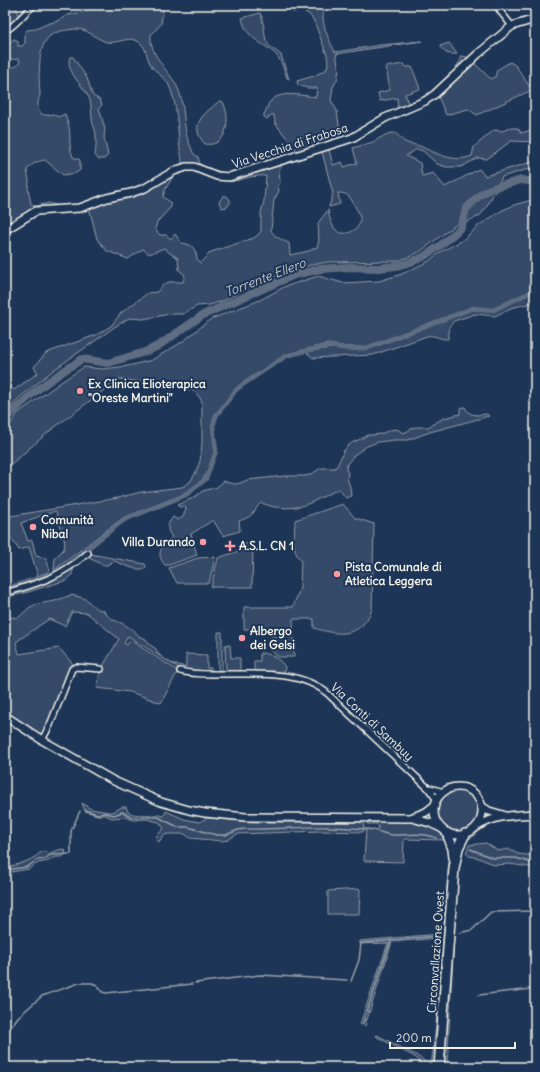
<svg xmlns="http://www.w3.org/2000/svg" width="540" height="1072" viewBox="0 0 540 1072" font-family="Delius,sans-serif">
	<style>
		.green { fill: #354a67; stroke: #949ea8 }
		.lines { fill: none; stroke-linecap: round; stroke-linejoin: round }
		.stream { stroke: #9aa2ab; stroke-width: 1.5 }
		.canal { stroke: #5e6d82; stroke-width: 4.5 }
		.river { stroke: #5e6d82; stroke-width: 8 }
		.street-casing { stroke: #f4f1e8; stroke-width: 8 }
		.secondary-casing { stroke: #f4f1e8; stroke-width: 10 }
		.highway-casing { stroke: #f4f1e8; stroke-width: 12 }
		.street { stroke: #1d3557; stroke-width: 5 }
		.secondary { stroke: #1d3557; stroke-width: 7 }
		.highway { stroke: #1d3557; stroke-width: 9 }
		.poi-dot { fill: #ff9aa2; stroke: #1d3557; stroke-width: 1.5 }
		.labels { text-anchor: middle; stroke-width: 4; stroke-linejoin: round; paint-order: stroke }
		.street-label { font-size: 12px; fill: #f4f1e8; stroke: #1d3557 }
		.poi-label { font-size: 12px; font-weight: bold; fill: #f4f1e8; stroke: #1d3557; text-anchor: start }
		.water-label { font-size: 13px; font-style: italic; fill: #c0c3c4; stroke: #1d3557 }
	</style>
	<rect width="100%" height="100%" fill="#1d3557"/>
	<filter id="ink" filterUnits="userSpaceOnUse"><feTurbulence type="fractalNoise" baseFrequency=".025" numOctaves="2"/><feDisplacementMap in="SourceGraphic" scale="8" xChannelSelector="R" yChannelSelector="G"/><feConvolveMatrix kernelMatrix="1 2 1 2 8 2 1 2 1" color-interpolation-filters="sRGB"/></filter>
	<g filter="url(#ink)">
		<!-- green -->
		<g class="green">
			<path d="M28 5H33L20 16 17 17 18 19H19L7 27H5V6H15L20 16Z"/>
			<path d="M94 5H156L161 6 163 9 161 24 151 35C149 52 165 68 174 81 184 96 183 116 186 133 187 140 191 146 193 153L198 157 201 168 181 166C183 159 181 156 180 149 177 126 178 104 168 83 165 79 161 76 157 72 145 63 149 48 139 42 129 35 119 44 107 42 98 40 92 33 83 30 76 28 68 30 61 31 59 32 55 32 53 34 38 42 40 65 39 79 39 84 40 89 40 94 40 97 38 100 38 103 37 114 43 117 53 114L58 117 65 114C66 119 68 123 69 127 71 138 68 145 73 157L80 160V170L76 173 63 175 45 160C37 161 32 164 27 170L29 181 28 188 31 204 36 206 49 203 59 206 47 208 5 228V70C11 68 17 67 20 62L19 59C0 62 2 47 14 39L18 41V46H22L25 43V33L27 30 36 29 47 24 57 21 68 15 86 11Z"/>
			<path d="M287 5H325C319 21 328 38 335 52L381 45 422 41 336 54 339 70 337 80 333 87 331 100 337 111 341 140 233 174 209 172 211 169 224 173 232 174 263 162 298 152 275 123 274 115H271L267 119 264 117V114C267 110 267 106 269 103 279 89 302 96 316 97L317 88H307L298 85 297 81 314 76 327 69 328 63 327 55 314 21 309 14 302 11 293 12Z"/>
			<path d="M260 13 262 17 266 41 269 46 281 55 289 79 287 78C285 72 281 60 277 56 263 41 247 41 242 18Z"/>
			<path d="M449 43 457 54C449 55 444 53 440 46Z"/>
			<path d="M460 56 467 57 469 60 456 73 455 68 461 60Z"/>
			<path d="M70 57H73L87 78 93 96 100 100 102 105 99 108 105 129 104 138 108 155 104 159H98L95 155C96 147 97 138 95 130 94 126 92 123 92 118 91 110 92 102 87 94 81 84 65 70 70 57Z"/>
			<path d="M473 62 491 79 495 77 497 70 510 62 516 66 532 90 477 115 468 109 446 115 437 94Z"/>
			<path d="M403 64 407 67H412L420 89 405 94 408 103 434 93 398 111 397 98 380 101 378 93 390 90 386 67Z"/>
			<path d="M220 101 223 102C231 117 228 148 205 144 192 130 198 119 210 109 214 106 216 103 220 101Z"/>
			<path d="M511 128H518L521 133 535 129V142L511 141 487 159 478 158 461 167H446L437 164 423 151 417 149 406 156 420 163 422 176 433 173 445 187 479 169 485 176 535 161V167L502 177 499 183 484 190 468 202 458 223 421 251 409 257 397 261 328 262 306 266 290 271 250 287 225 300 210 305 197 306 183 314H170L143 319 129 318 116 326 51 372 18 399 5 414V385H6L14 390 38 373 34 367 46 353 96 335 111 326 121 313 148 293 157 292 163 285 169 282H183L185 275 179 270 178 258 171 254 164 248 149 254 143 249 128 259 107 251 97 239 89 207 117 199 139 195 175 173 165 190 163 197 170 202 171 207 157 222 155 229 160 235H166L171 239 175 234 181 243C192 244 196 248 197 259L200 263 211 252 254 238 259 234 261 231V213L264 201 266 176C254 175 243 179 231 182L229 179 286 160 279 170 280 182 278 186 279 191 274 200 271 230C273 236 283 241 289 243L290 255 309 251 317 247 319 241 318 223 328 210C329 216 331 225 336 230 344 238 362 230 360 218 360 214 356 209 354 204 349 196 348 193 338 193L340 204 329 207 333 194 321 148 328 146 333 165 342 162 344 167 357 163 353 148C359 146 367 144 373 142 379 139 386 133 393 133 398 133 400 139 405 142 410 145 417 144 422 147 438 154 454 163 472 156L474 147 494 130 502 131Z"/>
			<path d="M496 190C491 198 487 206 482 213 478 219 470 218 465 224 463 213 468 211 474 204 483 194 483 195 496 190Z"/>
			<path d="M223 196H227L230 200V203L227 207 222 208 219 202Z"/>
			<path d="M535 199V288L530 292 494 309 472 307 366 347H349L327 344 287 354 282 357 239 386 215 414 212 424 215 451 207 473 202 480 184 494 123 518 54 570 55 558 64 549 65 543 56 511 43 515 21 523 28 541 32 540 36 556 46 558 50 571 38 576 29 547 19 550 5 529V517L118 498 141 492 182 487 190 482 195 474 200 461 202 444V402L200 398 195 392 183 387 119 379 51 430 5 469V432L18 413 61 382 84 367 103 369 128 366 152 360 182 342 211 319 260 300 284 287 318 276 343 283 379 281 402 274 429 261 440 252 454 245 463 240 478 226 501 211 514 205Z"/>
			<path d="M535 291V302L511 308 495 316 475 314 454 321 450 326 448 339C440 340 435 334 427 336L373 355 313 358 306 352 332 348 349 350 369 349 472 310 495 311Z"/>
			<path d="M465 407C469 417 478 415 487 414L489 416 430 432 408 440H394L378 442 367 446 354 455 347 464 346 469 348 473 347 478 350 487 351 496 346 498 339 489C315 499 305 511 276 507 271 507 266 504 261 503 257 506 256 510 253 513 249 518 244 519 239 521L240 531 223 536 213 520 191 534 197 555 169 565H165C154 552 163 547 172 537 166 530 167 524 173 517L178 520 183 517 186 509 185 506 180 507 177 505 193 498 203 491 217 487 224 481C233 485 238 485 247 480L285 476H304L310 475 321 468H335C341 462 341 451 348 446 352 441 360 441 367 435H373L381 434 390 430 397 429 403 433 406 432 415 427H428L444 418 460 414V408Z"/>
			<path d="M343 504 355 518 374 524 372 610C360 638 340 636 314 628V619H293L294 657H279L271 651V637L279 636V632H253L252 629H244V607H293L300 588 301 560C291 553 295 532 295 520Z"/>
			<path d="M244 543 253 547 252 587H211L218 558 245 549Z"/>
			<path d="M90 554 145 564 146 568C136 572 123 564 114 561L107 565H103L85 556Z"/>
			<path d="M215 557 209 583H177L169 568 198 558Z"/>
			<path d="M75 565 71 576 67 580 28 592 5 598V595L54 579 68 571Z"/>
			<path d="M71 595C76 596 82 597 87 600 93 605 95 610 103 610 111 622 115 619 125 625 128 627 130 629 134 630L138 636 146 639 150 645 155 648 160 656 170 663 186 667V654L207 655V668H211L213 672H194L180 669 128 636 124 643 127 645 130 640 178 671 161 703 130 692 97 688 100 671 119 639 87 613 72 612 65 626 49 619 16 642 19 654 59 648 73 664 42 736 5 712V622L7 621 12 617 18 618 30 607 38 604 55 601Z"/>
			<path d="M218 632H222V671H220L218 668Z"/>
			<path d="M225 645H230L231 658H240V672H226Z"/>
			<path d="M260 653C270 653 280 659 285 667L284 673 254 672V661H260Z"/>
			<circle cx="458" cy="811" r="20"/>
			<path d="M82 803 91 809 109 812H113L122 807H126L128 812C135 817 153 813 164 816L166 811 184 819 199 822 207 818 253 822H362L364 824 363 832 321 831 237 834 228 840 222 841 190 838 185 834H168L163 836 159 842 155 838 164 828 159 822 146 819 134 820 125 817 112 818 105 815H97L85 811Z"/>
			<path d="M535 817V818L504 820 487 825 474 836 464 841 461 848 458 863 447 1067H442L456 870 459 851 463 840 482 826 488 822 502 819Z"/>
			<path d="M369 822C390 822 433 817 446 838 449 844 450 853 451 860L436 1067H431L437 1016 449 860 448 849 445 840 404 839 403 862 364 861 366 829 377 830 379 827 377 824H367Z"/>
			<path d="M486 843 498 851 508 849 518 854 535 856V868L510 864 494 865 479 858 469 856 466 853 469 845Z"/>
			<path d="M62 849 65 850 66 853C62 861 56 853 49 861L38 863 29 869 5 873V867C12 867 27 862 33 858 38 856 39 852 44 851L49 853Z"/>
			<path d="M360 889 359 914H328V891Z"/>
			<path d="M439 934V938L392 942 365 1026 360 1024 388 943 360 944V941Z"/>
			<path d="M377 1035 416 1055 427 1063 426 1066 423 1065 415 1057 379 1038 376 1036Z"/>
		</g>
		<g class="lines">
			<!-- stream -->
			<g class="stream">
				<path d="M85 810 98 814 105 813 114 815 122 812 132 817H158L178 827H188L216 835H226L238 830 245 829C274 830 302 826 331 827 345 828 360 828 374 830 381 832 387 835 394 835 407 835 425 832 436 838"/>
				<path d="M470 849 493 858H516L529 862H535"/>
				<path d="M5 870 27 867 37 860 45 859 50 855 71 854V831L80 811"/>
				<path d="M459 933 472 930 491 912 535 911"/>
				<path d="M351 981 359 960 361 943 438 936"/>
				<path d="M195 983 260 975 347 980"/>
				<path d="M479 995 531 989 533 963 535 964"/>
				<path d="M363 1023 391 940"/>
				<path d="M5 1035 18 1017 42 996 79 983H92L97 985 102 992 106 993 192 984"/>
			</g>
			<!-- canal -->
			<g class="canal">
				<path d="M442 320 473 308 493 310 535 290"/>
				<path d="M55 572 64 567 124 520 186 495 206 479 216 451 213 426 216 416 236 390 242 385 286 356 309 350 330 346 349 349 366 348 439 321"/>
				<path d="M5 589 51 574"/>
			</g>
			<!-- river -->
			<path class="river" d="M5 420C27 395 54 377 82 359L108 363 145 352 158 346 203 315 294 275 320 269 350 267 378 268 397 266 411 262 423 257 441 245 456 232 461 227 466 209 480 195 490 189 521 180 535 182"/>
			<defs>
				<g id="street">
					<path d="M497 5 500 11 512 26"/>
					<path d="M5 31C17 25 24 12 35 5"/>
					<path d="M5 593C40 583 60 577 88 553"/>
					<path d="M180 671C190 674 202 674 213 674 250 675 299 668 328 694L428 788 437 800"/>
					<path d="M42 740 50 725 72 669 76 667 101 669"/>
					<path d="M430 788 444 792"/>
				</g>
				<g id="secondary">
					<path d="M5 230 36 211 80 208 107 198 131 193 145 188 174 171 186 167H194L217 176 229 177 352 138 385 118 425 101 435 94 478 54 512 26 535 19"/>
					<path d="M5 716 42 740 114 781 161 802 189 810 205 813 246 817 412 818 430 823 441 828"/>
					<circle cx="458" cy="811" r="24"/>
					<path d="M481 806 489 811 503 815"/>
					<path d="M413 817 426 812 435 805"/>
					<path d="M476 827C497 815 512 815 535 814"/>
				</g>
				<g id="highway">
					<path d="M447 833 453 849 454 858"/>
					<path d="M439 1067 454 868 458 848 465 834"/>
				</g>
			</defs>
			<!-- street casing -->
			<use href="#street" class="street-casing"/>
			<!-- secondary casing -->
			<use href="#secondary" class="secondary-casing"/>
			<!-- highway casing -->
			<use href="#highway" class="highway-casing"/>
			<!-- street -->
			<use href="#street" class="street"/>
			<!-- secondary -->
			<use href="#secondary" class="secondary"/>
			<!-- highway -->
			<use href="#highway" class="highway"/>
		</g>
	</g>
	<!-- markers -->
	<g class="poi-dot">
		<circle cx="80" cy="391" r="4"/>
		<circle cx="33" cy="527" r="4"/>
		<circle cx="203" cy="542" r="4"/>
		<path d="M228 540h4v4h4v4h-4v4h-4v-4h-4v-4h4z"/>
		<circle cx="337" cy="574" r="4"/>
		<circle cx="242" cy="638" r="4"/>
	</g>
	<g class="labels">
		<!-- street labels -->
		<g class="street-label">
			<text transform="translate(290 146) rotate(-18)" y="4">Via Vecchia di Frabosa</text>
			<text transform="translate(372 722) rotate(43)" y="4">Via Conti di Sambuy</text>
			<text transform="translate(436 952) rotate(-86)" y="4">Circonvallazione Ovest</text>
		</g>
		<!-- poi labels -->
		<g class="poi-label">
			<text x="88" y="388">Ex Clinica Elioterapica<tspan x="88" dy="14">"Oreste Martini"</tspan></text>
			<text x="41" y="524">Comunità<tspan x="41" dy="14">Nibal</tspan></text>
			<text x="195" y="546" text-anchor="end">Villa Durando</text>
			<text x="239" y="550">A.S.L. CN 1</text>
			<text x="345" y="571">Pista Comunale di<tspan x="345" dy="14">Atletica Leggera</tspan></text>
			<text x="250" y="635">Albergo<tspan x="250" dy="14">dei Gelsi</tspan></text>
		</g>
		<!-- water labels -->
		<g class="water-label">
			<text transform="translate(265 277) rotate(-21)" y="5">Torrente Ellero</text>
		</g>
	</g>
	<!-- margin -->
	<rect width="540" height="1072" fill="none" stroke="#1d3557" stroke-width="20"/>
	<rect x="10" y="10" width="520" height="1052" fill="none" stroke="#f4f1e8" stroke-width="1.5" filter="url(#ink)"/>
	<!-- scale -->
	<path d="M390 1042v6h125v-6" fill="none" stroke="#f4f1e8" stroke-width="2"/>
	<text x="396" y="1042" font-size="12" fill="#f4f1e8" stroke="#1d3557" stroke-width="3" paint-order="stroke">200 m</text>
</svg>
